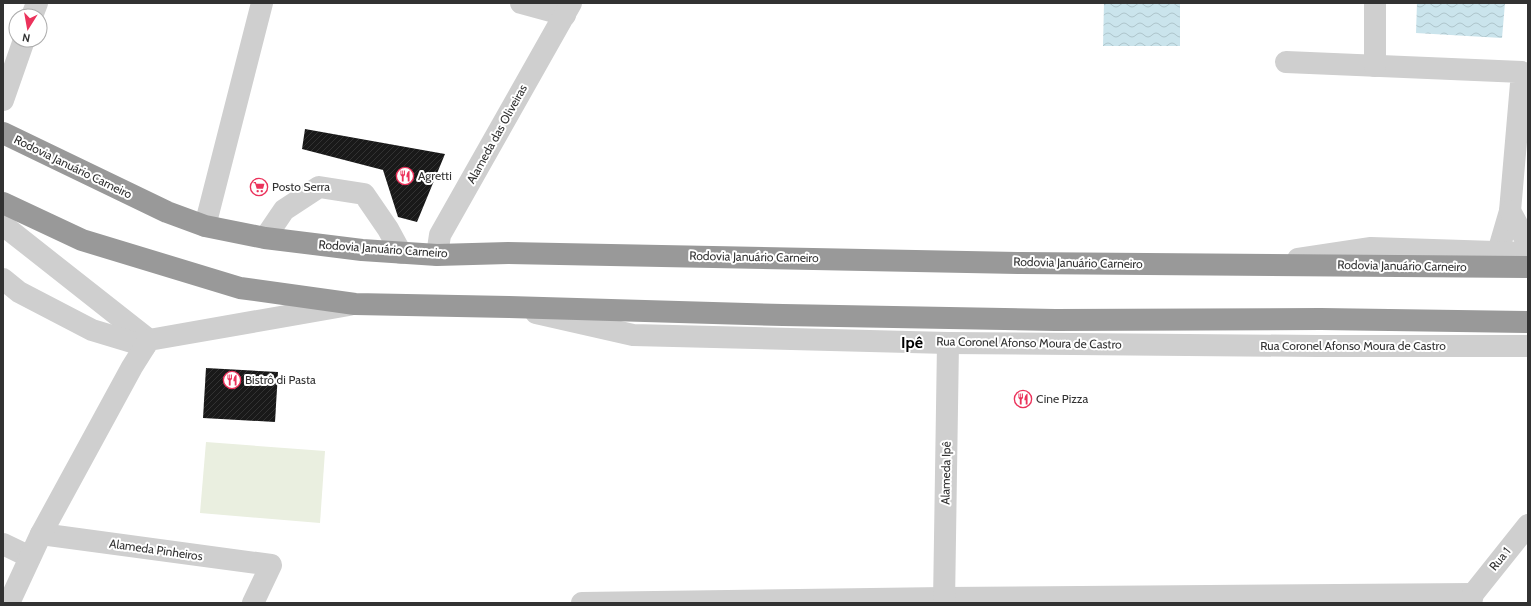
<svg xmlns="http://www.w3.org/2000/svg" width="1531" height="606" viewBox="0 0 1531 606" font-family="Cabin,sans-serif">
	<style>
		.pitch { fill: #eaefe0 }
		.water { fill: url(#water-waves) }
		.building { fill: url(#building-hatch) }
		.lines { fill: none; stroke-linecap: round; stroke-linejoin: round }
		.minor { stroke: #cfcfcf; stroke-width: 22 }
		.highway { stroke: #999; stroke-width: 22 }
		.labels { text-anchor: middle; stroke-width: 4; stroke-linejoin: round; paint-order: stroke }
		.street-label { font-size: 12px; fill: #323232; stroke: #fff }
		.poi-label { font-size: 12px; fill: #323232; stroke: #fff; text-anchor: start }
		.district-label { font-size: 16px; font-weight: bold; fill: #000; stroke: #fff }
	</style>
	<defs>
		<pattern id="water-waves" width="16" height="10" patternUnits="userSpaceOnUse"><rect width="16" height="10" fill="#cae4ec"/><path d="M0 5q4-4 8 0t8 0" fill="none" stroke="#aec4cb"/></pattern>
		<pattern id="building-hatch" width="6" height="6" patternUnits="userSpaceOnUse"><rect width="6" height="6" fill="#191919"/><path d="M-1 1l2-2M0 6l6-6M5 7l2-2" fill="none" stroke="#323232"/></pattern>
	</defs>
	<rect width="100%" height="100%" fill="#fff"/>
	<!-- pitch -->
	<path class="pitch" d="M206 442 325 451 320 523 200 513Z"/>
	<!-- water -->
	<g class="water">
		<path d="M1104 3H1180V46H1103Z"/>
		<path d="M1417 3H1505L1502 38 1416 33Z"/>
	</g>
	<!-- building -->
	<g class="building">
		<path d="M305 129 445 154 417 222 398 217 383 170 302 149Z"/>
		<path d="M206 368 278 372 275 422 203 418Z"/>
	</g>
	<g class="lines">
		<!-- minor -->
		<g class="minor">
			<path d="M521 3 565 15"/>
			<path d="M32 16 37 3"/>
			<path d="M1286 62 1522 72 1510 211 1498 252"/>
			<path d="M1375 66V3"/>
			<path d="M3 100 24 40"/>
			<path d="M1510 211 1528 244"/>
			<path d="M3 225 149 340"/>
			<path d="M205 226 262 3"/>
			<path d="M265 238 284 210 319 187 364 194 388 229 401 253"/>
			<path d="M437 255 440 235 571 3"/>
			<path d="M1298 259 1371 248 1528 253"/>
			<path d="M3 279 19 292 92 330 145 346"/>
			<path d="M536 313 633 335 948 343 1317 346H1528"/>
			<path d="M41 534 271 565 253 603"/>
			<path d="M3 544 30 557"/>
			<path d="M9 603 41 534 132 367 149 340 349 305"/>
			<path d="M582 603 944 598 1473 594"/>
			<path d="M944 603 948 343"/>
			<path d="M1471 603 1473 594 1528 525"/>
		</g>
		<!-- highway -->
		<g class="highway">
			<path d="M3 133 167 212 205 226 265 238 362 250 437 255 508 253 1021 263 1528 267"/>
			<path d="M3 203 82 240 240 288 355 304 509 307 783 315 1055 320 1321 319 1528 322"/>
		</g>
	</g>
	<!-- icons -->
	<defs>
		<symbol id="restaurant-ring" viewBox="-11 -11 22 22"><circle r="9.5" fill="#fff" stroke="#eb325b" stroke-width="1.5"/><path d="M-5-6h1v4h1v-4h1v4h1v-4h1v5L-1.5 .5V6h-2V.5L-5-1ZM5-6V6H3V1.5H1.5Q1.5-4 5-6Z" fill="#eb325b"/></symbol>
		<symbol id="supermarket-ring" viewBox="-11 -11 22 22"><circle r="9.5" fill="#fff" stroke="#eb325b" stroke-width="1.5"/><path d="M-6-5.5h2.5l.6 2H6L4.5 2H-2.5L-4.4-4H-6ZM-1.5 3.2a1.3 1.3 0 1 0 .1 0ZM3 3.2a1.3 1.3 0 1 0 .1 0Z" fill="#eb325b"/></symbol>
	</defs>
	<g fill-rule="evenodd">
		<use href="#restaurant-ring" x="395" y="166" width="20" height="20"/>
		<use href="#supermarket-ring" x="249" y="177" width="20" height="20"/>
		<use href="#restaurant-ring" x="222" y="370" width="20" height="20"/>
		<use href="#restaurant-ring" x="1013" y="389" width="20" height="20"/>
	</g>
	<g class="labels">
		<!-- street labels -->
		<g class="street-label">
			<text transform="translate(497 134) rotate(-61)" y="4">Alameda das Oliveiras</text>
			<text transform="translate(73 167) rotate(26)" y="4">Rodovia Januário Carneiro</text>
			<text transform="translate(383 249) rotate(4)" y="4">Rodovia Januário Carneiro</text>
			<text transform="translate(754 257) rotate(1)" y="4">Rodovia Januário Carneiro</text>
			<text transform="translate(1078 263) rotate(1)" y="4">Rodovia Januário Carneiro</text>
			<text transform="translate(1402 266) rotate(1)" y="4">Rodovia Januário Carneiro</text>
			<text transform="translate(1029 343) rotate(1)" y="4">Rua Coronel Afonso Moura de Castro</text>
			<text x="1353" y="350">Rua Coronel Afonso Moura de Castro</text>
			<text transform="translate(946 473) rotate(-89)" y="4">Alameda Ipê</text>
			<text transform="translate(156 550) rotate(8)" y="4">Alameda Pinheiros</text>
			<text transform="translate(1500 559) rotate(-51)" y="4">Rua 1</text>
		</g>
		<!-- poi labels -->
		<g class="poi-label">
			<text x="418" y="180">Agretti</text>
			<text x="272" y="191">Posto Serra</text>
			<text x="245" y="384">Bistrô di Pasta</text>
			<text x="1036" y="403">Cine Pizza</text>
		</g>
		<!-- district labels -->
		<g class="district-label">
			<text x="912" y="348">Ipê</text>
		</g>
	</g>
	<!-- border -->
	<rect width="1531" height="606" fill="none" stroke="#323232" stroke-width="8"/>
	<!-- north arrow -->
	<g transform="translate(28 28) rotate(191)"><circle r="19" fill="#ffffff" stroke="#adadad"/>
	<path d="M0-3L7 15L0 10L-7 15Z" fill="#eb325b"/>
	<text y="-6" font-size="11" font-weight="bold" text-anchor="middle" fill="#323232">N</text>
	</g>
</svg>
